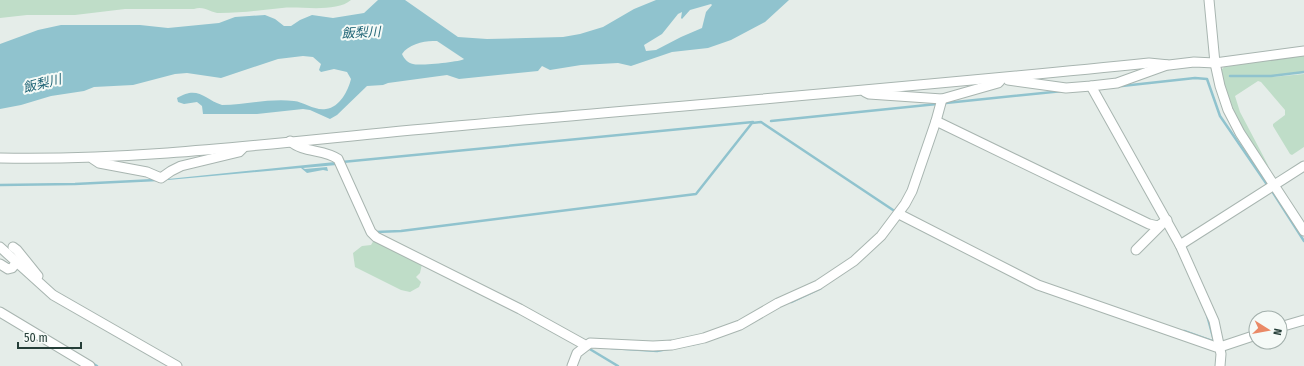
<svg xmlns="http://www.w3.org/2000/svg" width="1304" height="366" font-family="'Fira Sans Condensed','Noto Sans JP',sans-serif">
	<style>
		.green { fill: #bfddc8 }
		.water { fill: #90c3ce; fill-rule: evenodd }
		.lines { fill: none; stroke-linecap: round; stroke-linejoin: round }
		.stream { stroke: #90c3ce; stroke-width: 2.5 }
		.street-casing { stroke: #a8b5b0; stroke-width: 11 }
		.street { stroke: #fff; stroke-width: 9 }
		.labels { text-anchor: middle; stroke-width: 4; stroke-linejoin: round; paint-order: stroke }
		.water-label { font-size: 13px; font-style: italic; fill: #267; stroke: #f5faf7 }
	</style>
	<rect width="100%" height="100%" fill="#e5ede9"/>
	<g class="green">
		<path d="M0,0H351C336,13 301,6 282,8C261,10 241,13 220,13C210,13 204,5 194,9H125L75,15H27L0,18Z"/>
		<path d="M1304,55V72L1271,76L1229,77H1272L1304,74V147L1292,155L1290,154L1273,126V124L1285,115V110L1261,82L1258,81L1235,96L1240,112L1269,167C1245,140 1229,106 1221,70L1224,67Z"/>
		<path d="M374,240L422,264L420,273L416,277L421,282L419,287L410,292L401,290L355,267L353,253L362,246L371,245Z"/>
	</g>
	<g class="water">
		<path d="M378,0H405L458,37L487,39L563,37L580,34L603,27L634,9L656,0H789L765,22L731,40L708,48L672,52L631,66L618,63L581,65L550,70L542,66L538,71L459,79L447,75L388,83L383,85L367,86L337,115L330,119L310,110L303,109L257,114H203L202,106L197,102L184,104L178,102L177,98C198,85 204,99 222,105C246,105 269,98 294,101C304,102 315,111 326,109C340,107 348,91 351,79L347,72L334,69L321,72L319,70L321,64L313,57L303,56L278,59L221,78L187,73L175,74L133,85L94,87L84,91L51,96L21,105L0,109V44L38,30L61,25H140L168,28L219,23L235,17L265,15L275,19L284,26H291L300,20L312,15L333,18L364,13ZM711,4L712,5L706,12L702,28L681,37L656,50L646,51L644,45L662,34L678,14L682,12L681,18L682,19L690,10ZM433,41H437L464,59C460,62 419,66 413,64C408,63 404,59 402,54C408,45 422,41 433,41Z"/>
		<path d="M335,162L337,165L303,168L305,169L327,167L328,171L323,170L307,173L301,168L168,180V179Z"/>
	</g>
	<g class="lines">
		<g class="stream">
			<path d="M1230,76H1271L1304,72"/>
			<path d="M1122,86L1195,78L1207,79L1220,116L1268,186"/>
			<path d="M946,103L1063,91"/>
			<path d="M771,121L937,104"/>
			<path d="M342,162L753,122"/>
			<path d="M0,185L75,184L156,180"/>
			<path d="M1272,191L1304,241"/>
			<path d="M376,232L401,231L696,194L752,123L761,122L896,212"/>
			<path d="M791,302L821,288"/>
			<path d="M1207,315L1214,341"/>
			<path d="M1184,331L1215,342"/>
			<path d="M588,348L618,366"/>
			<path d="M611,348L657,351L699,343"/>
			<path d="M92,363L97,366"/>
		</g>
		<g class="street-casing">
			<g id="street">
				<path d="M1209,0L1215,63L1220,86L1228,110L1240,133L1304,231"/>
				<path d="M1008,80L1066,88L1091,86L1117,83L1167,65"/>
				<path d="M1091,86L1180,245L1214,321L1221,354L1220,366"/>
				<path d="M865,92L869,94L942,99L998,83L1000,81"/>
				<path d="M936,121L1149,224L1158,226L1167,220"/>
				<path d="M290,141C303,153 324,149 338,159L371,232L376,237L520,309L585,345"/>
				<path d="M0,158C149,161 297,140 445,127C679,106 914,87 1149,63L1169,65L1194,62L1215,63L1304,51"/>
				<path d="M93,159L99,163L147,172L161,178L171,171L181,166L239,152L243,148"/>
				<path d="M899,214L1038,285L1216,347H1220L1256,335"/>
				<path d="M1180,245L1304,166"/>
				<path d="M0,247L53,295L177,366"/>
				<path d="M13,247L17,250L38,276"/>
				<path d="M1136,250L1161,225"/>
				<path d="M0,264L8,269L12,268L16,263"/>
				<path d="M0,312L90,366"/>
				<path d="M1280,327L1304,320"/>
				<path d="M572,366L577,353L590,343L653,346L672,345L704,338L740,325L778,303L818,285L854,261L881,236L905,204L912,191L936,121L942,99"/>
			</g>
		</g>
		<use href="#street" class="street"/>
	</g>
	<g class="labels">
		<g class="water-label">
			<text transform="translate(361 32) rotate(-3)" y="5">飯梨川</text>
			<text transform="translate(42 83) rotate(-14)" y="5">飯梨川</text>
		</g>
	</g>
	<g transform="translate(1268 330) rotate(101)"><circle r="19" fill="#f5faf7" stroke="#a2afab"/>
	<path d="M0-3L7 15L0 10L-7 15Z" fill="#ea8966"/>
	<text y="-6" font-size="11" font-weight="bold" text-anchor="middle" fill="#253e38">N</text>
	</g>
	<path d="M18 342v6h63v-6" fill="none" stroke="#253e38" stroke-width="2"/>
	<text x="24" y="342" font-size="12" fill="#253e38" stroke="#f5faf7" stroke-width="3" paint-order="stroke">50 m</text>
</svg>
